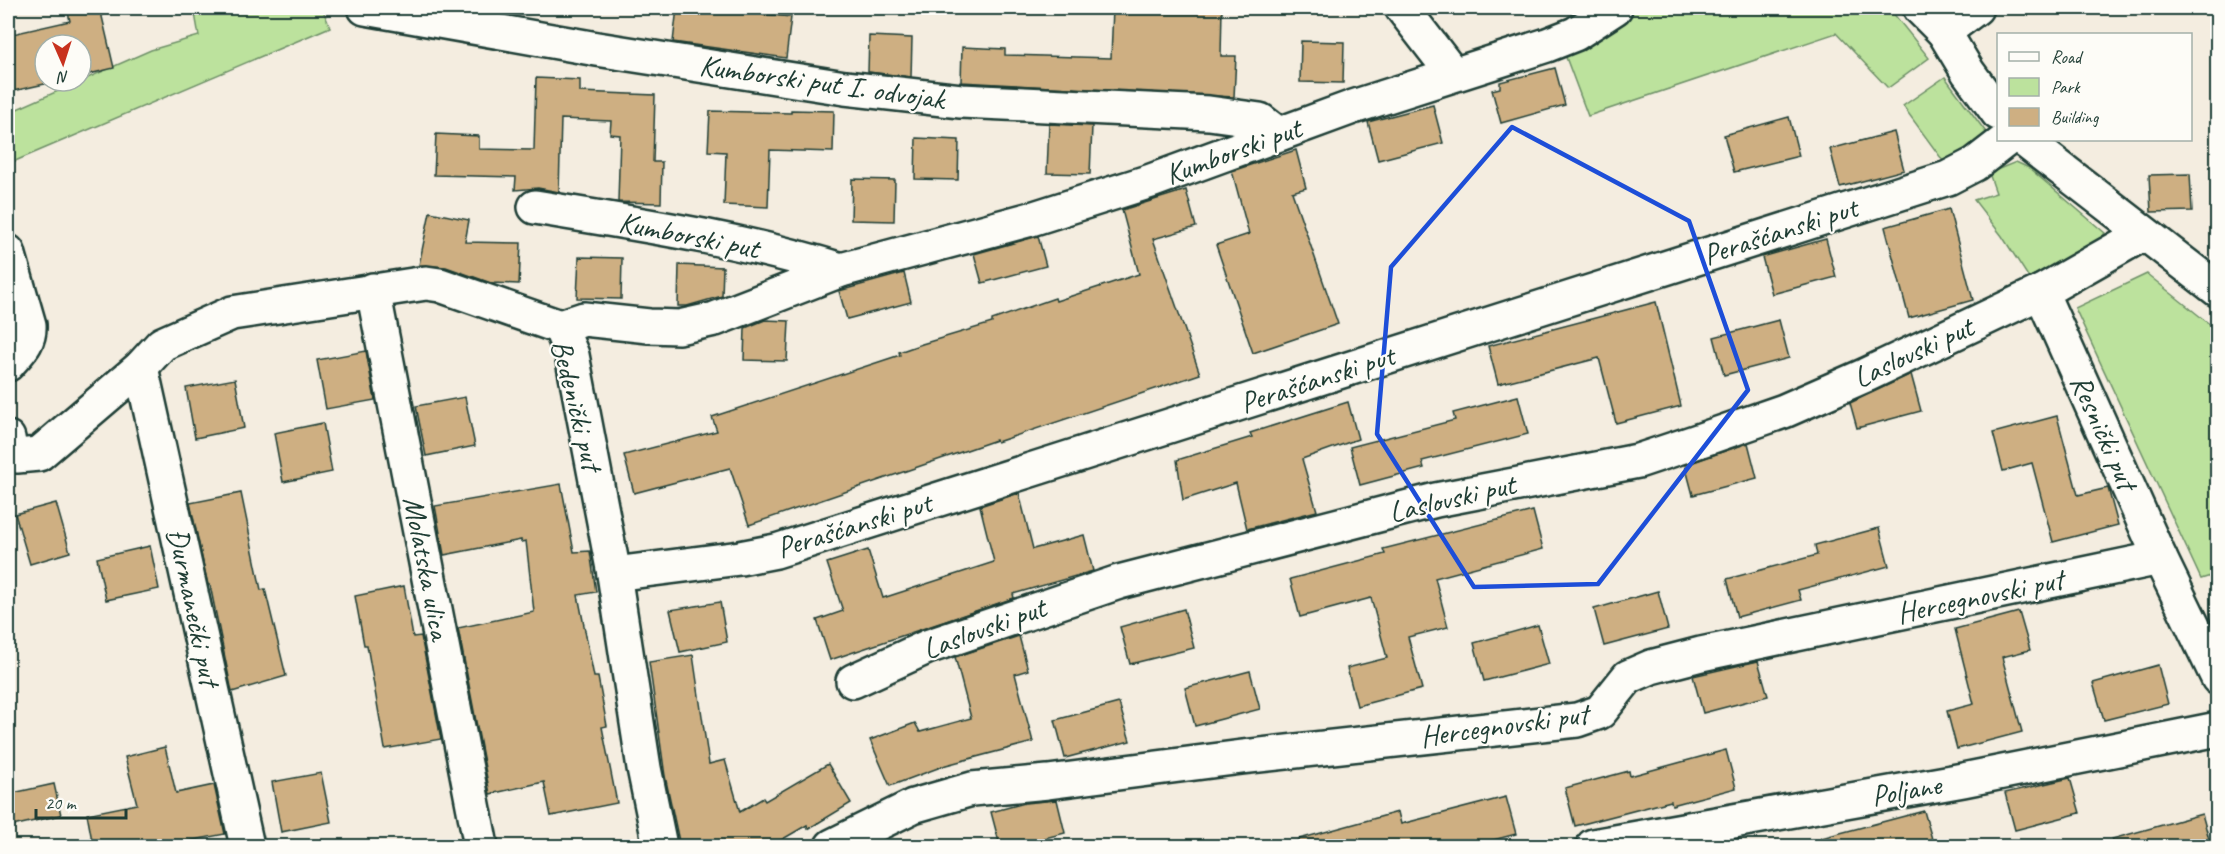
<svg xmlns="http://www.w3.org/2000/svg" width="2225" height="854" font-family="Caveat,sans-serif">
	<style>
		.green { fill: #bce29d; stroke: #6e9068; stroke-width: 1.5 }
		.building { fill: #ceaf82; stroke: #1f3d34; stroke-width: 1.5 }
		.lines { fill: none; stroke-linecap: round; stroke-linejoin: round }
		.minor-casing { stroke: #1f3d34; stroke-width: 38 }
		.minor { stroke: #fdfcf7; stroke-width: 33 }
		.marked { fill: none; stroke: #1d4ed8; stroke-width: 4.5; stroke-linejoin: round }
		.labels { text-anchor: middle; stroke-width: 4.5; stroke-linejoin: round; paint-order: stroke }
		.street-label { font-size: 30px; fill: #1f3d34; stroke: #fdfcf7 }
	</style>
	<rect width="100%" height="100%" fill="#f4ede0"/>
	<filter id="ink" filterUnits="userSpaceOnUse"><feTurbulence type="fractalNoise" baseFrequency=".0167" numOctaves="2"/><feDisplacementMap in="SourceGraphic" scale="12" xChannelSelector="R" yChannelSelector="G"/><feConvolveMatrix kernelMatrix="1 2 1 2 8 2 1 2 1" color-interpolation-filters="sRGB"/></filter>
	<g filter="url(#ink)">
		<g class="green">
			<path d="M194,8H322L330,27L8,164V113L151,50L199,36Z"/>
			<path d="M1637,8H1889L1929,58L1888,88L1836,33L1588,116L1564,52Z"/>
			<path d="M1945,77L1988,135L1949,169L1903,106Z"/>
			<path d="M2016,162L2029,168L2105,233L2099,241L2031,281L2002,236L1974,200L1996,193L1989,173Z"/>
			<path d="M2147,274L2217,330V574L2201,579L2075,308Z"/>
		</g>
		<g class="building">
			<path d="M67,8H100L114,68L81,76V45H45V81H58L13,91L8,67V35L70,21Z"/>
			<path d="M677,8H721L720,10L791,17L786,58L673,42Z"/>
			<path d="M1113,8H1222L1221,56H1236L1234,97L961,82L962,47L1005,49V55L1111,58Z"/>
			<path d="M869,36L912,38L911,77L868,72Z"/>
			<path d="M1301,41L1344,42L1343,83L1300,82Z"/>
			<path d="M1555,68L1565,105L1501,123L1492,90L1500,88V82Z"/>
			<path d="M536,78L580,80V92L655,95L653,162H662L661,203L618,202L620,135L610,134L611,121L561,119L559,192L538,188L515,190L516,177L434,175L436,134L479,136V149L534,150Z"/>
			<path d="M1433,105L1443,143L1378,160L1368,122Z"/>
			<path d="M791,110L834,111L833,152L770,150L768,207L724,205L726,152L708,151L710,111L791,113Z"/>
			<path d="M1789,117L1799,156L1734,172L1724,135Z"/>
			<path d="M1049,124L1092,126L1090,174L1047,173Z"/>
			<path d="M1894,132L1904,170L1840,187L1830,149Z"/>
			<path d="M916,138L959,140L958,180L915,179Z"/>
			<path d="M1296,150L1306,188L1292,192L1338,324L1253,353L1216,245L1249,234L1232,171Z"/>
			<path d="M2190,174L2192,211L2151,212L2149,175Z"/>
			<path d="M852,179L895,180L894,221L851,220Z"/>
			<path d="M1186,190L1196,227L1153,239L1200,374L997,442L996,440L749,525L730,468L634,493L624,455L717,431L712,417L900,355L899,352L922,344L992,323V320L1055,298L1056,301L1139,274L1122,210Z"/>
			<path d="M1949,209L1973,300L1909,318L1885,227Z"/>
			<path d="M430,212L469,220L465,242L521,243L519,284L491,283L446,267L419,265Z"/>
			<path d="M1038,236L1046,266L982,283L974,254Z"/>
			<path d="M1826,239L1836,277L1772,294L1762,257Z"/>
			<path d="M579,257L622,258L621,299L577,298Z"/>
			<path d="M679,265L723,267L722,296L687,306H678Z"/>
			<path d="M904,273L911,302L847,319L839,291Z"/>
			<path d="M1656,302L1681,406L1616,423L1599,358L1498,384L1488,346Z"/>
			<path d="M765,320L789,321L787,361L744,360L745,328Z"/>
			<path d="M1779,320L1789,358L1724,375L1714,337Z"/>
			<path d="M366,351L375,400L326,409L317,360Z"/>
			<path d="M1911,374L1921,411L1857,428L1850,403Z"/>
			<path d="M235,379L244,428L195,438L186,388Z"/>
			<path d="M1518,396L1528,434L1422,461L1424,468L1360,485L1350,447L1455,420L1453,413Z"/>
			<path d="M465,397L475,446L426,456L416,406Z"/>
			<path d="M1348,402L1358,439L1302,459L1317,511L1247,529L1236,483L1183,500L1177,460L1252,437L1250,433Z"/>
			<path d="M2057,416L2078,495L2108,488L2118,525L2053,542L2032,463L2003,471L1993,433Z"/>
			<path d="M323,423L332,472L283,482L274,433Z"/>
			<path d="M1748,443L1757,478L1693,495L1685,465Z"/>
			<path d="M561,484L574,552L590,551L596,592L578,595L594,677H598L607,726L602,727L617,803L551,816L544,782L490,794L458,628L534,612L526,541L521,542V540L444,555L435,506Z"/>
			<path d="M241,493L261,590L265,589L286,676L232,692L210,585H208L190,503Z"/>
			<path d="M1019,493L1033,549L1084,535L1093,571L1013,594L1014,598L830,660L817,620L843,611L827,563L868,550L883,598L994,562L980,506Z"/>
			<path d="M56,503L70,552L30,564L15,514Z"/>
			<path d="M1533,511L1543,549L1435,578L1448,627L1408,637L1422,689L1357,706L1347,668L1387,658L1371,598L1300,617L1290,579L1385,554L1383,549Z"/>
			<path d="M1879,528L1889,566L1798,590L1801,600L1737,617L1727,579L1817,555L1815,545Z"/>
			<path d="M150,546L159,589L106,600L97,558Z"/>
			<path d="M404,586L413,637L421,636L441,739L385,749L367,645H364L355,596Z"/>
			<path d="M1658,591L1668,629L1604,646L1594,609Z"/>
			<path d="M720,602L727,642L680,652L670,610Z"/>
			<path d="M1184,609L1194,648L1130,664L1120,627Z"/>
			<path d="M2019,612L2030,650L2002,657L2022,732L1957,749L1947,711L1974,704L1955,629Z"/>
			<path d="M1538,625L1549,664L1484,681L1474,643Z"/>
			<path d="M1019,636L1028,670L1015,674L1033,742L946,765L890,786L870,740L915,723L920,732L971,718L955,657Z"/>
			<path d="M693,655L709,764L725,760L740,812L763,798L765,801L828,764L851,803L808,829L807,825L771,846H680L665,776L649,662Z"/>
			<path d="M1758,661L1768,696L1703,713L1693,676Z"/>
			<path d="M2158,665L2168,704L2104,720L2093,683Z"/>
			<path d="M1250,671L1260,709L1195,726L1185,688Z"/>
			<path d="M1119,703L1130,741L1065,758L1055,720Z"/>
			<path d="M165,747L176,793L214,785L225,834L163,846H93L87,814L137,804L125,757Z"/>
			<path d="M1726,750L1736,788L1672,805L1671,801L1575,826L1565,788L1629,771L1630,776Z"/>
			<path d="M321,773L331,822L281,832L272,782Z"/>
			<path d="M2070,778L2080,813L2015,830L2005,793Z"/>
			<path d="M54,784L61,815L8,827V794Z"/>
			<path d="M1506,797L1516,834L1471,846H1300L1299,839L1398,812L1401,824Z"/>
			<path d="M1057,800L1065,833L1013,846H1000L991,812L1025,803Z"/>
			<path d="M1924,811L1934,846H1822L1821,838Z"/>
			<path d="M2202,814L2211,846H2113L2112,839Z"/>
		</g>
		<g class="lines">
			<g class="minor-casing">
				<g id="minor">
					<path d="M365,8L597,49L845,88L961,101L1209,113L1260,120L1278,134"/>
					<path d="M1402,8L1453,74"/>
					<path d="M1920,8L1944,32L1968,72L1998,113"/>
					<path d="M1944,32L1976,8"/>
					<path d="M2024,140L2218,290"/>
					<path d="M535,207C638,224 741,239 841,270"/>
					<path d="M2143,234L2041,292L2160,558L2218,678"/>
					<path d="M8,252L29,325C30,343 19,351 8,364"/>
					<path d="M373,290L481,846"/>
					<path d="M560,327L584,319L649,326L679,327L715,319L841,270L1031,219L1151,181L1353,107L1547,45L1575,34L1615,8"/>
					<path d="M141,367L247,846"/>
					<path d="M8,438L10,450L17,456L39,454L141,367L162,344L232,313L426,283L440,285L560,327L572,355L614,574L644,768L660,846"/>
					<path d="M614,574L740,558L776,551L1948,178L1975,164L2006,140"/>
					<path d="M853,681L927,647L1119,582L1436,500L1638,461L1695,442L1784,411L1866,375L2041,292"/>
					<path d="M832,846L913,806L972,789L1048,782L1242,757L1577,720L1600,712L1628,677L1651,667L1701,654L2160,558"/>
					<path d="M1593,846L1963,780L2218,729"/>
				</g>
			</g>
			<use href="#minor" class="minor"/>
		</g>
	</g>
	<path class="marked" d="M1512,127L1689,221L1748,390L1598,584L1474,587L1377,434L1391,267Z"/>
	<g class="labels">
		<g class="street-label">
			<text transform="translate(822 82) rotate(8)" y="10">Kumborski put I. odvojak</text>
			<text transform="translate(1233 151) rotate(-20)" y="10">Kumborski put</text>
			<text transform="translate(1780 231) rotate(-18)" y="10">Perašćanski put</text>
			<text transform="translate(689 235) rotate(11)" y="10">Kumborski put</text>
			<text transform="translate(1913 352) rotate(-25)" y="10">Laslovski put</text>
			<text transform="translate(1317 379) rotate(-18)" y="10">Perašćanski put</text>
			<text transform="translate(577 405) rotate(76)" y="10">Bedenički put</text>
			<text transform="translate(2104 432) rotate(66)" y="10">Resnički put</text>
			<text transform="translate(1452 498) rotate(-13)" y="10">Laslovski put</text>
			<text transform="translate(854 525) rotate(-17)" y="10">Perašćanski put</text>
			<text transform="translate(427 568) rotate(79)" y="10">Molatska ulica</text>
			<text transform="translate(1980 596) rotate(-12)" y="10">Hercegnovski put</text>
			<text transform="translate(194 607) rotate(78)" y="10">Đurmanečki put</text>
			<text transform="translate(984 628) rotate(-20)" y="10">Laslovski put</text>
			<text transform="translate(1504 725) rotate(-8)" y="10">Hercegnovski put</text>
			<text transform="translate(1906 790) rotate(-10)" y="10">Poljane</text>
		</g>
	</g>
	<rect width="2225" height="854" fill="none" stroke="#fdfcf7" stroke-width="30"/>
	<rect x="15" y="15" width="2195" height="824" fill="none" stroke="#1f3d34" stroke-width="2" filter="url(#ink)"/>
	<rect x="1997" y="33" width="195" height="108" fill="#fdfcf7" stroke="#a4b0a9" stroke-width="1.5"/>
	<rect x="2009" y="52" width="30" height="9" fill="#fdfcf7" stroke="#a4b0a9" stroke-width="1.5"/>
	<text x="2051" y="63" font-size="18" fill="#1f3d34">Road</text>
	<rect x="2009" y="78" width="30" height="18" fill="#bce29d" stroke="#a4b0a9" stroke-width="1.5"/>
	<text x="2051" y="93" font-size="18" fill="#1f3d34">Park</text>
	<rect x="2009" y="108" width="30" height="18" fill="#ceaf82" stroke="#a4b0a9" stroke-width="1.5"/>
	<text x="2051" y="123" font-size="18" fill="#1f3d34">Building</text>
	<g transform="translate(63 63) rotate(177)"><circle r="28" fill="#fdfcf7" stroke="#a4b0a9" stroke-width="1.5"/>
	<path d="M0-4.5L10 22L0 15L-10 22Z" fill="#c8321e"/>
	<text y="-9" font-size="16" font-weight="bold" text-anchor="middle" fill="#1f3d34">N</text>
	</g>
	<path d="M36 809v9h90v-9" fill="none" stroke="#1f3d34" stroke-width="3"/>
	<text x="45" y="809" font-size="18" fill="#1f3d34" stroke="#fdfcf7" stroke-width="4.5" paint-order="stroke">20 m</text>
</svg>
